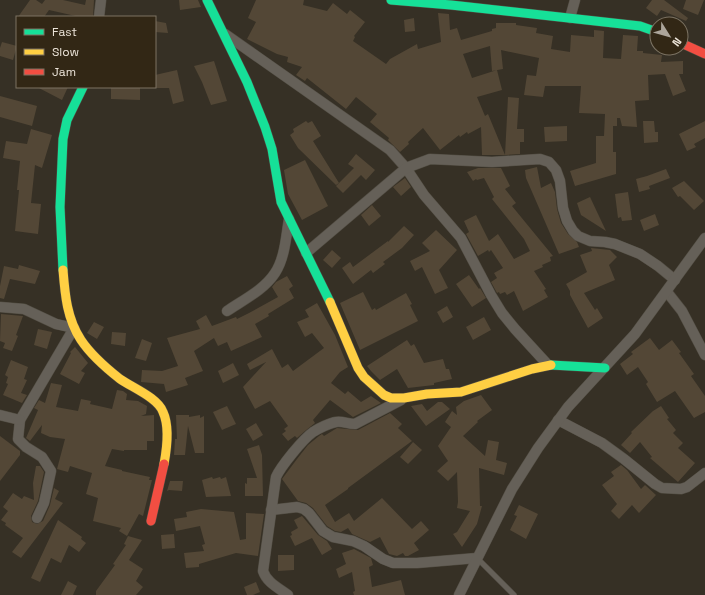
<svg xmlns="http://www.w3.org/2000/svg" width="705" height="595" font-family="'Space Grotesk',sans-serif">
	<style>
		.building { fill: #534736 }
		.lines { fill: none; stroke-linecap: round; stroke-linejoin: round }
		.lane-casing { stroke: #524d43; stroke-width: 6 }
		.street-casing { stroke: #524d43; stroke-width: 11 }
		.fast-casing { stroke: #524d43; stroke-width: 10 }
		.slow-casing { stroke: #524d43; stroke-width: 10 }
		.jam-casing { stroke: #524d43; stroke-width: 10 }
		.lane { stroke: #656058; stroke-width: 5 }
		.street { stroke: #656058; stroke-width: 10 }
		.fast { stroke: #16e098; stroke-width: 9 }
		.slow { stroke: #ffcf43; stroke-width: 9 }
		.jam { stroke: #f24e42; stroke-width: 9 }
	</style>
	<rect width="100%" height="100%" fill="#363025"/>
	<g class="building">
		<path d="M30,0H36L42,4L45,0H63L85,5L86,0H94L93,17H80L49,10L44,17H18Z"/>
		<path d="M179,0H198L201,7L180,10Z"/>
		<path d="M256,0H304L303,5L327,11L333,3L347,14L350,10L365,22L354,36L355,37L353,41L386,64L390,59L417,44L418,49L441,42L438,13L449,14L450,30L457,28L461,40L492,31V29L496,28V23H516V25L537,28L536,33L553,36L551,49L570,52L571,35L594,37V30L604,31L603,58L621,59L623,35L638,36L637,51H643V53L662,55L661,62L683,61V74H679L686,91L673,96L665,74L648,75L649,100L635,101L637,127L622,126L620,118H617V126H613V152H616V174L575,186L570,171L596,163V136H604L605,114L579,113L581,86H545L543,97L524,95L527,75L536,76L539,58L501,50L503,69L492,71L490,46L463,54L472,78L497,70L502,90L477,97L485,116L488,114L505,155H482L481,127L468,134L467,132L460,137L459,135L440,150L423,128L408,142L409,144L400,152L388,140L389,138L370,122L377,114L356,97L346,109L307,78L305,81L296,75L302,67L287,62L288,57L277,54L247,39L256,22L248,18Z"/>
		<path d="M652,0H664L688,18L686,21L661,10L657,16L646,8Z"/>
		<path d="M686,0H704L698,15L683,9Z"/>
		<path d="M414,18L415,31L405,32L404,20Z"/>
		<path d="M155,21L166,23L168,33L155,32Z"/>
		<path d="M2,42L17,46L13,60L0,56V48Z"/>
		<path d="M214,61L227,101L211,105L202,82L194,66Z"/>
		<path d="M177,70L184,101L173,104L169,88H155V75Z"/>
		<path d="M37,87H68L62,100Z"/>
		<path d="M111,87H140V100L111,99Z"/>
		<path d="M0,96L37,106L32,126L0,117Z"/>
		<path d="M508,97L519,98L517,129H524V142H520V154L505,155Z"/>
		<path d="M306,121L308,123L312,121L321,136L313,141L339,183L336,185L298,148L290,135L294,132L293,129Z"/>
		<path d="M643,121H654L655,132H658V142L644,143Z"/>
		<path d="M705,121V138L694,144L696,147L687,151L679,134Z"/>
		<path d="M567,126V141L545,142L544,127Z"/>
		<path d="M31,129L52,135L42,168L35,165L31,203L41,204L38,234L15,231L19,190H17L20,161L3,158L6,141L27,144Z"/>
		<path d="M356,154L375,170L366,180L361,175L343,193L336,186L354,168L348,164Z"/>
		<path d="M305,160L328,206L302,220L288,194L284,170Z"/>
		<path d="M537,167L541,188L551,183L555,192L557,209L561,223L568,234L577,242L579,247L559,254L526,178L525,170Z"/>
		<path d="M478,168H501L510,186L505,189L516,203L512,206L553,256L550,257L551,261L542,265L543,267L534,271L546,289L544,290L548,297L523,311L514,291L507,295L505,292L500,294L499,292L497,293L491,282L497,278L494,273L503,268L491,250L489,252L488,250L478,256L466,234L469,232L464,221L476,215L489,241L498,234L514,259L530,251L524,239L492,199L494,197L484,178L477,180L476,179L473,181L467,172Z"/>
		<path d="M666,169L670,178L649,186L650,189L639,192L636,179L647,176Z"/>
		<path d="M405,178L411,187L401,196L393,187Z"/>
		<path d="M684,181L704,201L694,210L680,196L678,197L672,188Z"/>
		<path d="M628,192L632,220L622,221L621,217L618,218L615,194Z"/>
		<path d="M590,197L606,231L581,215L577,203Z"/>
		<path d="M372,205L381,216L369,226L361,215Z"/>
		<path d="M655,214L659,225L644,231L640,220Z"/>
		<path d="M404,226L414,235L402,248L383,262L385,264L373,273L371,270L353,284L342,268L350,262L353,267L388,241V242Z"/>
		<path d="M436,230L457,250L439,270L448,288L435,294L422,267L415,271L410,261L430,251L422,243Z"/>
		<path d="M591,248L610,250L617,257L609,265L615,280L584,293L595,310L597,308L603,318L588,328L570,295V291L566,284L587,272L580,255L592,251Z"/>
		<path d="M332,250L341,258L332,268L323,260Z"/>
		<path d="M19,265L40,271L35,284L10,279L4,299L0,298V286L4,266L18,269Z"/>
		<path d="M469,275L479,289L480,288L486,298L472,307L456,284Z"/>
		<path d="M287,276L293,286L289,289L294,298L268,314L269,316L255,324L262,337L231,351L227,342L218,346L214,338L194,351L203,371L185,378L188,385L166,392L164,384L141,382L142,370L162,371L178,366L167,338L200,329L196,321L206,315L212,326L236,317L237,319L249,313L278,297L272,287L276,282Z"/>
		<path d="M363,292L372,310L375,308L376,310L406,293L412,304L410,305L418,321L360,350L340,303Z"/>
		<path d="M317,303L335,335L348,367L340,372L331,383L345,394L348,391L361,402L371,396L381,403L353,417L330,400L313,420L315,423L305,431L297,438L295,436L288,441L282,434L286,431L284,429L288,426L270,401L255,409L243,387L266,362L250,370L247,364L272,349L282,368L288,364L293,371L324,348L312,333L305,337L297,322L309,317L305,310Z"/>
		<path d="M447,306L453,317L443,323L437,312Z"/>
		<path d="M1,314L23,316L16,335L18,336L12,351L3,348L5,343L0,341Z"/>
		<path d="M484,317L491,330L473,340L466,327Z"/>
		<path d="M94,322L104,327L97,339L87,333Z"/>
		<path d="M38,329L52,332L47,349L34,345Z"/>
		<path d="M112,332L126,333L125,346L111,344Z"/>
		<path d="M650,338L659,350L672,340L681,352L679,353L694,374L691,376L705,396V412L694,418L675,391L657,402L646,384L648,382L638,367L627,375L620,364L633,354L631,352Z"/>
		<path d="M142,339L152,343L146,361L135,358Z"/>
		<path d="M407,340L411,346L414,344L424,363L443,359L446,369H449L452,379L434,383V385L408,388L397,369L380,380L371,371L367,366Z"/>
		<path d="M75,347L88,363L81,371L85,373L79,384L60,374L71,353L70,352Z"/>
		<path d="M11,360L28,367L24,379L27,380L21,393L27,395L22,403L3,395L8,384L6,383L8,377L5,375Z"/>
		<path d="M233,363L239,375L223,383L218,371Z"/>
		<path d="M51,383L62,385L56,407L78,411L81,399L91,401L90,404L112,409L117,390L123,391L127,394L126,400L138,401L147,406L146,414L141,416L154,415V441H147V450H124V451L112,449L105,466L122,470V471L150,477L149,480H152L143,516L139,514L127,536L119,531L121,528L93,521L98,498L86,494L92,473L70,466L68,472L57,469L65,439L50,437L41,433L42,425L30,441L26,438L38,410L34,408L39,400L45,403Z"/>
		<path d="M481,395L492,410L477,421L478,422L463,436L485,456L488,440L499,442L496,460L507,463L504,475L479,468L480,506H482L477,524L462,547L453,534L457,532L470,511L457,508L458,502L457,472L448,481L437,471L448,461L438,446L451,427L445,422L452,411L457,415L456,407L464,401Z"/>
		<path d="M438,402H442L450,409L426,426L411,406L422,404L427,411Z"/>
		<path d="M227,406L236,424L222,430L213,412Z"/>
		<path d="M661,406L669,418L667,419L676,430L673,433L683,443L678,448L695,463L678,482L650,458L652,457L640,442L630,453L621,445L632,433L631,432L653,411Z"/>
		<path d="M390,413L402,424L398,428L412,441L348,488V489L325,505L335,522L349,513L354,521L382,498L412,529L421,521L429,530L414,543L419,550L408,556H405L403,553L397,556L389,554L380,537L370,542L352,534L348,528L341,532L335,531L327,526L313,508L306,503L298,501L282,479L297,459L308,445L319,436L322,434L324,436L337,428L358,430Z"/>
		<path d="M176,415H189V417L200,415V418L204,416V453H195L188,426L185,455H174L175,439H177Z"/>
		<path d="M256,423L263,435L253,441L246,429Z"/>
		<path d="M0,436L20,451V455L0,481Z"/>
		<path d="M413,442L422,450L408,464L400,457Z"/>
		<path d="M259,445L262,455L263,496H245V483L247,484V478H257L247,449Z"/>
		<path d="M621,465L627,470L641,489L645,485L656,495L639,513L632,505L619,519L611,511L617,504L602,485L614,476L611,472Z"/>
		<path d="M36,466H40L44,472L38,501L31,516L32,522L37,524L43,521L50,505L54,488L59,491L55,499L63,503L21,558L12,552L23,538L5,525L6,523L1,520L8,511L3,507L13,493L22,499L24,496L34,500L33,483Z"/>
		<path d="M212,477L213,479L220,477L221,479L226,477L231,496L206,497L202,480Z"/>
		<path d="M170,481H183L182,491L169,490L167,491Z"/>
		<path d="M519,505L538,514L526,539L510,530L517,516L514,515Z"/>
		<path d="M201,509L234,512L240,540L246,539V513L264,514L258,556L236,553L199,564V567L186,568L184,553L204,551L202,545L205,544L200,526L176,531L174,519L187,517L186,512Z"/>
		<path d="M302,516L318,535L327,541L332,549L322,555L312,538L295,546L290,536L292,535L291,532L298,528L294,520Z"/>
		<path d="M58,520L82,537L81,539L86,543L79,552L69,545L61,563L51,558L40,582L31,578Z"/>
		<path d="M174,534L175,548L162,549L161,535Z"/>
		<path d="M128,536L142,540L129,560L143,569L136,581L143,587L136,595H96V591L115,565L113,564L126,545L124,544Z"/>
		<path d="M354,549L371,558L373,565L369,567L372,587L401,580L405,595H354L353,592L355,591L352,572L339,578L336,569L346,564L342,553Z"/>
		<path d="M278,555H294V570L278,571Z"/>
		<path d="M68,581L77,586L73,595H61Z"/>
		<path d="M256,582L260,592L253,595H247L244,587Z"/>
	</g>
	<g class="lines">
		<g class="lane-casing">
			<path id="lane" d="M477,558L514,595"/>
		</g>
		<g class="street-casing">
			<g id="street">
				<path d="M99,17L101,0"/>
				<path d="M570,18L575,0"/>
				<path d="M225,34L390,150L406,168L424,195L461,238L491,295L502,313L515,329L548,365"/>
				<path d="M306,253L406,168L430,159L492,162L540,159L549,162L556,170L560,181L563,208L567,221L573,231L578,236L590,241L605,242L615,244L640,254L658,266L675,280"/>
				<path d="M667,292L682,311L705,355"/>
				<path d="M0,307L24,309L56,324L74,328L20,420L18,439L26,447L42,457L51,471L44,503L37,518"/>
				<path d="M227,311C243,300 264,290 275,273C285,258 286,236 289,219"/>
				<path d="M0,415L20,420"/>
				<path d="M558,420L602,443L624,459L655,484L662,488L681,489L687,487L705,473"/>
				<path d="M271,510L297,507L304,509L309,513L323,531L333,537L353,541L364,546L383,559L393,563H417L477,558"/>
				<path d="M288,595C279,588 267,583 263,571L276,477C281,466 303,439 313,432C319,428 330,423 336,422C343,421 348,424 355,424L401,400"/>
				<path d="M459,595L512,489L538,448L568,407L635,334L705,238"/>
			</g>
		</g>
		<g class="fast-casing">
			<g id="fast">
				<path d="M207,0L247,82L265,127L272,149L281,202L330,302"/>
				<path d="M391,0L451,5L640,26L657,32"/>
				<path d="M63,270L60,207L63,139L67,120L83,87"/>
				<path d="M551,365L605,368"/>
			</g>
		</g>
		<g class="slow-casing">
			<g id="slow">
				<path d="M63,270C65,295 67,319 81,340C91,355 106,368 120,379C133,388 158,398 163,412C170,427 167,448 164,464"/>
				<path d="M330,302L358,368L364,377L384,395L391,398H404L427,394L461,392L532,369L551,365"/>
			</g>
		</g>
		<g class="jam-casing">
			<g id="jam">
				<path d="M681,43L705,54"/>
				<path d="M151,521L164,464"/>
			</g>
		</g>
		<use href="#lane" class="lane"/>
		<use href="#street" class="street"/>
		<use href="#fast" class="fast"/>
		<use href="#slow" class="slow"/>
		<use href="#jam" class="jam"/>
	</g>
	<rect x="16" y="16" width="140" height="72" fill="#322715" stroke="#7c7363"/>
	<rect x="24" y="29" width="20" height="6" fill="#16e098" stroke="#7c7363"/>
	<text x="52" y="36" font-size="12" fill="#ece4d9">Fast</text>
	<rect x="24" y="49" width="20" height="6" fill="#ffcf43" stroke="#7c7363"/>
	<text x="52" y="56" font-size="12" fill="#ece4d9">Slow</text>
	<rect x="24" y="69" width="20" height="6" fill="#f24e42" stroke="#7c7363"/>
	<text x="52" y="76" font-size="12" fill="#ece4d9">Jam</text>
	<g transform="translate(669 36) rotate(127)"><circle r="19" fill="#322715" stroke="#7c7363"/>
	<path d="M0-3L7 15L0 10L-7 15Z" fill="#aca59a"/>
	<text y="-6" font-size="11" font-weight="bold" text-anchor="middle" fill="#ece4d9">N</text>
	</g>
</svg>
